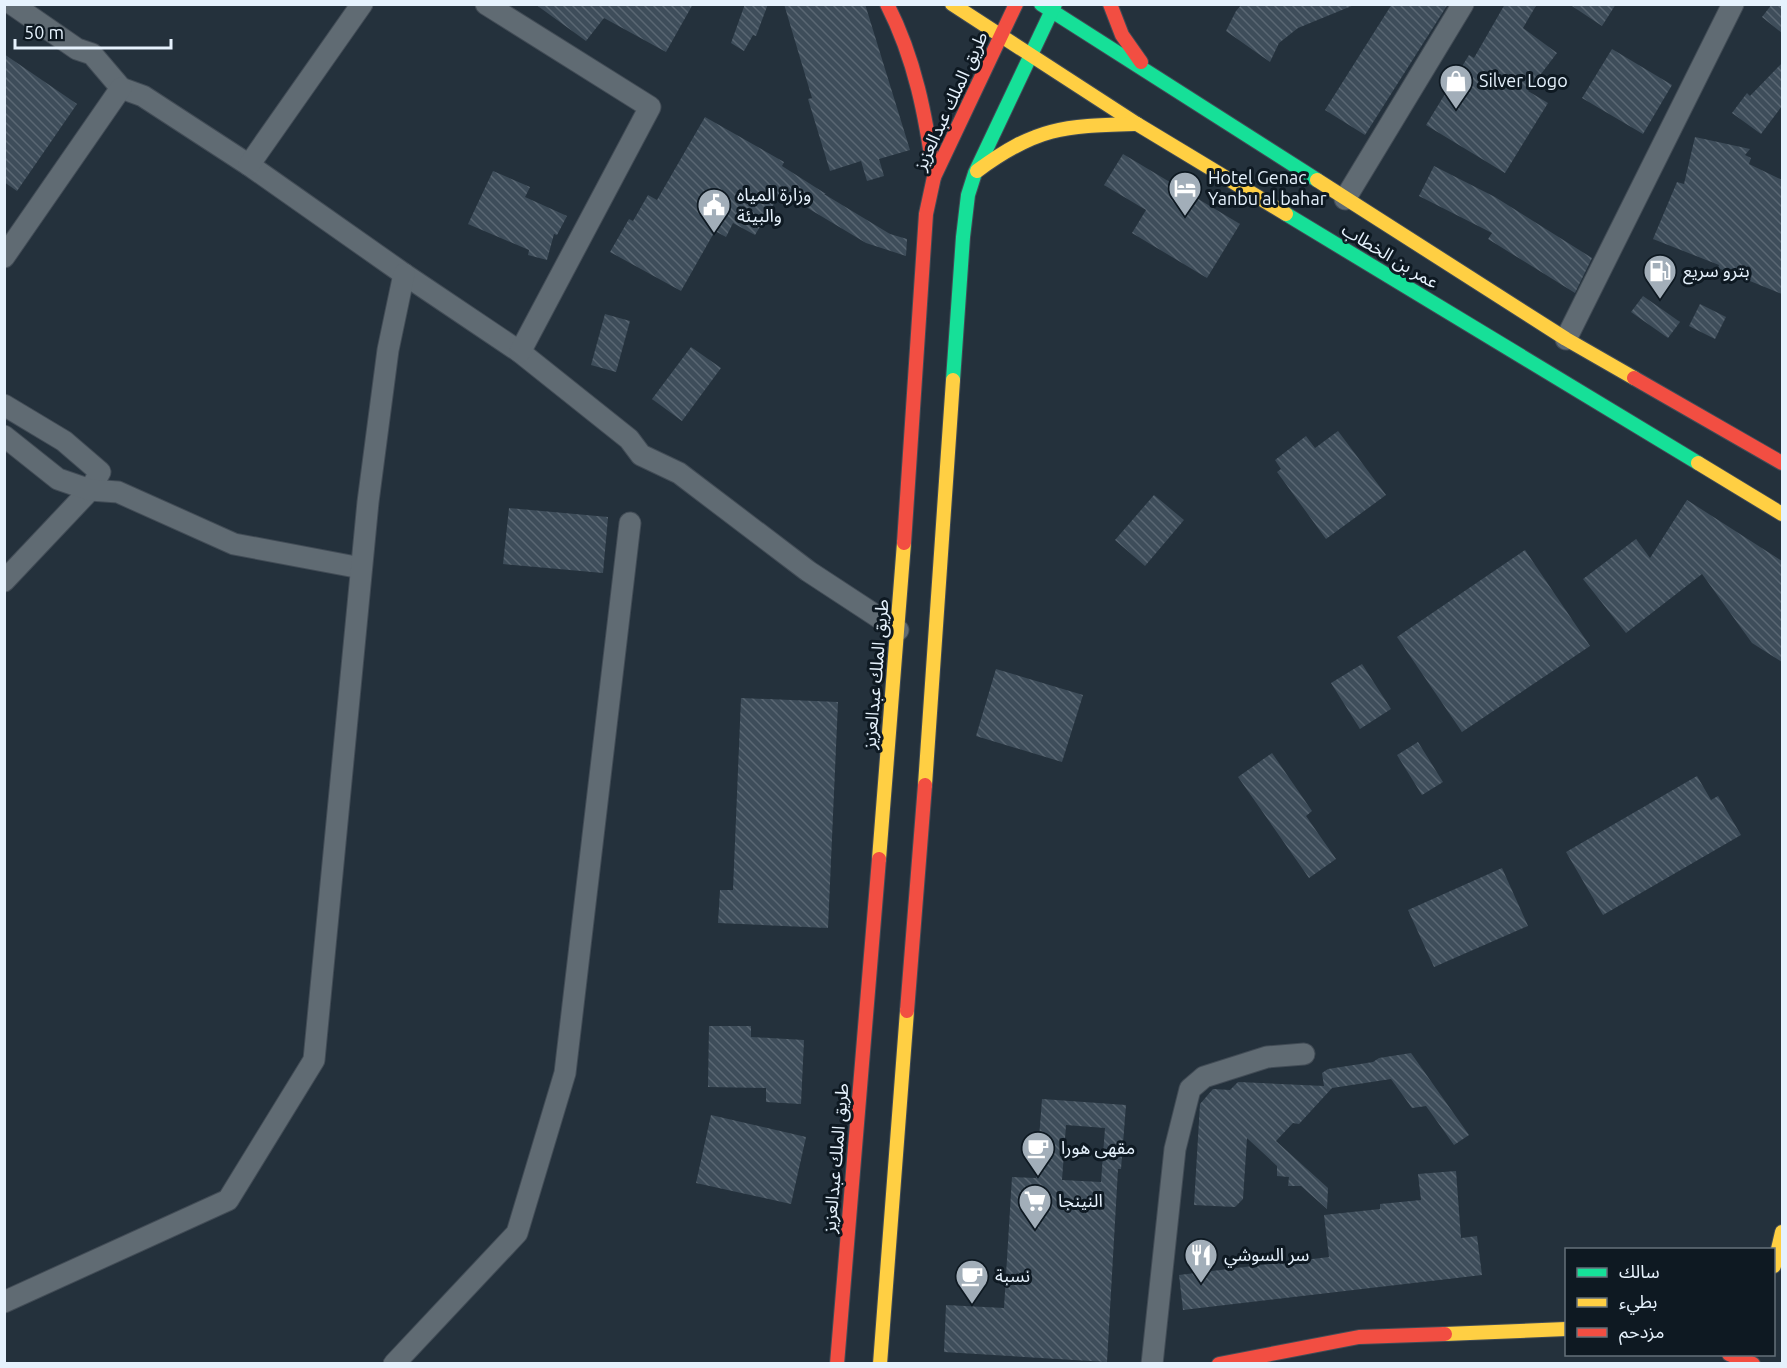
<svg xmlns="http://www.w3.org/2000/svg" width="1787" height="1368" font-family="Ubuntu,'Noto Sans Arabic',sans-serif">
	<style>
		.building { fill: url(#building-back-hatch); fill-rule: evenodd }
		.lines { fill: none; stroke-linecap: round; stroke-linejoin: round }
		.street-casing { stroke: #424c56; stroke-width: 23 }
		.fast-casing { stroke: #424c56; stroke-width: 16 }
		.slow-casing { stroke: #424c56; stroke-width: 16 }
		.jam-casing { stroke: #424c56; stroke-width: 16 }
		.street { stroke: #606b73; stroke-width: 21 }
		.fast { stroke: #16e098; stroke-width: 14 }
		.slow { stroke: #ffcf43; stroke-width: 14 }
		.jam { stroke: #f24e42; stroke-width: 14 }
		.labels { text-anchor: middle; stroke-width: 6; stroke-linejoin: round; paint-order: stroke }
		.poi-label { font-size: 18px; fill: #e6f2fd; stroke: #0e1922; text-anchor: start }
		.street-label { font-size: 18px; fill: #e6f2fd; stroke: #0e1922 }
	</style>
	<defs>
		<pattern id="building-back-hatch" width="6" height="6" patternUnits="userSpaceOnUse" patternTransform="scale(1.5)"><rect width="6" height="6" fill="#3e4d5a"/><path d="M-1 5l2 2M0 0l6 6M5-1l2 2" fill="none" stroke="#5a6773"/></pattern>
	</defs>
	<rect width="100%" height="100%" fill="#24313c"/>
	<g class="building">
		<path d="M535,4H693L666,52L604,18L586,41Z"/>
		<path d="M745,4H768L756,36L753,35L744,51L731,43Z"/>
		<path d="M784,4H865L910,150L879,159L884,176L867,181L861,161L830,171L808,99L812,98Z"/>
		<path d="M1242,4H1353L1354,5L1298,28L1279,43L1270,62L1226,31L1236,11Z"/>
		<path d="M1392,4H1448L1365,135L1325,110Z"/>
		<path d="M1505,4H1537L1523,28L1557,53L1528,91L1548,103L1505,173L1426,125L1469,55L1474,58Z"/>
		<path d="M1569,4H1616L1602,26Z"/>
		<path d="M1772,4H1782V33L1762,17Z"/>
		<path d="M1612,49L1672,85L1643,134L1582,98Z"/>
		<path d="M4,54L77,104L17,191L4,182Z"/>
		<path d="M1782,63V106L1761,134L1732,113L1747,93L1750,96Z"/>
		<path d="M705,117L784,162L782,166L826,194H824L890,234L907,239L906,256L866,243L781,192L755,235L733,223L726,237L715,231L681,291L610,252L629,219L633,221L648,195L657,200Z"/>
		<path d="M1695,137L1750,149L1745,155L1751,158L1749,164L1782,180V294L1718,268L1719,265L1653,239L1677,182L1684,184Z"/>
		<path d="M1123,154L1240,224L1207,278L1132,233L1146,210L1104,185Z"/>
		<path d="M1434,166L1495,197L1592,258L1575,293L1488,239L1492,233L1419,196Z"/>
		<path d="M493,171L530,187L525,197L567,216L557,235L554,234L547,260L528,255L529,250L468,224Z"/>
		<path d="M1643,296L1680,322L1668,338L1631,312Z"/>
		<path d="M1700,304L1726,317L1715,339L1689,326Z"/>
		<path d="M605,314L630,321L616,372L591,365Z"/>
		<path d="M691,347L721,368L682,421L652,399Z"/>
		<path d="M1338,431L1386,495L1326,539L1277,472L1281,469L1275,460L1306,436L1315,448Z"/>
		<path d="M1154,495L1184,520L1145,566L1115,540Z"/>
		<path d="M1687,500L1782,561V662L1752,643L1702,574L1626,633L1583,579L1636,539L1650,558Z"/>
		<path d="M509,508L608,517L603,573L503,564Z"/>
		<path d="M1525,550L1590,646L1462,732L1397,637Z"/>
		<path d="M1362,664L1391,709L1360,729L1331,683Z"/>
		<path d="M996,669L1083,695L1062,762L976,736Z"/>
		<path d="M741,698L838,702L828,928L718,923L720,890H733Z"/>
		<path d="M1418,742L1443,782L1422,795L1397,755Z"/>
		<path d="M1272,753L1312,811L1306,816L1336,859L1309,878L1238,777Z"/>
		<path d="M1697,776L1711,800L1718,796L1741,835L1603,915L1566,852Z"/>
		<path d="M1502,868L1528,926L1434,967L1408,910Z"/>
		<path d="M709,1026H751V1037L804,1040L801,1104L766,1102V1088L708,1087Z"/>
		<path d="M1411,1053L1469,1135L1454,1145L1426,1106L1412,1108L1391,1079L1332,1088L1299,1124L1293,1123L1276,1141L1328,1188L1327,1209L1301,1186H1288L1289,1177L1277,1176V1166L1247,1138L1243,1199L1235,1207L1194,1205L1200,1104L1213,1089L1230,1090L1238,1082L1324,1086L1322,1073L1328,1069L1373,1062L1379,1058Z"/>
		<path d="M1042,1099L1126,1105L1121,1169H1118L1107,1362L944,1352L946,1305L1004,1308L1012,1177L1036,1178ZM1066,1125L1105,1128L1101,1182L1062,1180Z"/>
		<path d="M711,1115L806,1137L791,1204L696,1183Z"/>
		<path d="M1456,1171L1461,1238L1477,1236L1482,1275L1183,1310L1179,1275L1329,1257L1324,1215L1380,1209V1204L1421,1200L1418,1174Z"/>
	</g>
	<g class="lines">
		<g class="street-casing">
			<g id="street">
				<path d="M12,4L77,49L92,54L121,88L143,96L249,165L404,274L520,352L629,439L641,455L679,473L808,571L898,630"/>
				<path d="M486,4L650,107L520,352"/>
				<path d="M249,165L362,4"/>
				<path d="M1345,199L1463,4"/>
				<path d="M4,257L121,88"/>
				<path d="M1566,339L1733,4"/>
				<path d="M4,405L64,441L100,472L90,490L4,581"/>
				<path d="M4,436L58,479L90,490L118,492L234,544L361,568"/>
				<path d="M4,1302L228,1200L314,1060L368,502L388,350L404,274"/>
				<path d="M394,1364L517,1233L565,1073L630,523"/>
				<path d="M1152,1364L1175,1149L1190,1089L1204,1077L1267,1057L1304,1054"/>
			</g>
		</g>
		<g class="fast-casing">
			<g id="fast">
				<path d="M1041,4L1317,180"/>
				<path d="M1286,214L1698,463"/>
				<path d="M953,380L963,237L968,195L975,173L1055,4"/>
			</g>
		</g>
		<g class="slow-casing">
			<g id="slow">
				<path d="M952,4L1137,124L1286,214"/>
				<path d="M977,171C1038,126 1064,126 1137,124"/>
				<path d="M1317,180L1566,339L1634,378"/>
				<path d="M1698,463L1782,514"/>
				<path d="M925,785L953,380"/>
				<path d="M879,859L904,543"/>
				<path d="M1774,1266L1782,1232"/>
				<path d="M1445,1334L1566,1329"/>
				<path d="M880,1364L907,1011"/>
			</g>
		</g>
		<g class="jam-casing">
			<g id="jam">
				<path d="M887,4C915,59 926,116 934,177"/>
				<path d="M1110,4L1122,35L1141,62"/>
				<path d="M1634,378L1782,463"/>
				<path d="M904,543L926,214L934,177L1016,4"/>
				<path d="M907,1011L925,785"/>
				<path d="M1729,1354L1753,1364"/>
				<path d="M837,1364L879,859"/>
				<path d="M1219,1364L1359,1337L1445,1334"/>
			</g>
		</g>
		<use href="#street" class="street"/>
		<use href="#fast" class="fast"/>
		<use href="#slow" class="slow"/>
		<use href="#jam" class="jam"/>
	</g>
	<defs>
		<g id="shop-pin" transform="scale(1.725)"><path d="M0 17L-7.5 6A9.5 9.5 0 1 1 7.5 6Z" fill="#a2aeb9" stroke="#0e1922"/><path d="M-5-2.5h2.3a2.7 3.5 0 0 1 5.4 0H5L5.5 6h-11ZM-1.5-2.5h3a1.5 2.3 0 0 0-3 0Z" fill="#fff"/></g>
		<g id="hotel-pin" transform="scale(1.725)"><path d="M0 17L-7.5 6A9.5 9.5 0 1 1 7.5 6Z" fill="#a2aeb9" stroke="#0e1922"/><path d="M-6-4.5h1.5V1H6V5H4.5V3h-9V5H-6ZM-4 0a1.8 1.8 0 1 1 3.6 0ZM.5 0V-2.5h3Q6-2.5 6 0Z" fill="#fff"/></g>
		<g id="civic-pin" transform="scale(1.725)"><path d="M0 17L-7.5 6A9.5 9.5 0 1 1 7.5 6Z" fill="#a2aeb9" stroke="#0e1922"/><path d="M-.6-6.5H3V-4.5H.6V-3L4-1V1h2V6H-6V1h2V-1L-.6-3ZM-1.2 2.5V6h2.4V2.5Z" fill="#fff"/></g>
		<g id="fuel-pin" transform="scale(1.725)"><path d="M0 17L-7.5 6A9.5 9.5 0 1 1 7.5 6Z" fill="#a2aeb9" stroke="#0e1922"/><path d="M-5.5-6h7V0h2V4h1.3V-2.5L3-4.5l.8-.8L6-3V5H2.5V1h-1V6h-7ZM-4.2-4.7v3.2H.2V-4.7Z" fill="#fff"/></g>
		<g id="cafe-pin" transform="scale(1.725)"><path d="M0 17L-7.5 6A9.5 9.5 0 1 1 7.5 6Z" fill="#a2aeb9" stroke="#0e1922"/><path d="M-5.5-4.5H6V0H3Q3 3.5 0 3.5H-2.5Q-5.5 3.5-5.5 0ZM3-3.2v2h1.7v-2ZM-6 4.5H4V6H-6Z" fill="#fff"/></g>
		<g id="supermarket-pin" transform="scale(1.725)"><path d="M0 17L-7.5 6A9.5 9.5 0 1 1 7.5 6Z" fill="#a2aeb9" stroke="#0e1922"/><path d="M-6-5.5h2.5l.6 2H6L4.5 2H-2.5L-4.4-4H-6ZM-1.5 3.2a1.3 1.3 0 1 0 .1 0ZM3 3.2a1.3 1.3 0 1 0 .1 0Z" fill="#fff"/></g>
		<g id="restaurant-pin" transform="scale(1.725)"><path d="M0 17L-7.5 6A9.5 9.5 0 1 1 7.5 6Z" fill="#a2aeb9" stroke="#0e1922"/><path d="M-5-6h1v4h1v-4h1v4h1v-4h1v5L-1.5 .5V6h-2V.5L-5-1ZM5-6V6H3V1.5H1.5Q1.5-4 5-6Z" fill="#fff"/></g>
	</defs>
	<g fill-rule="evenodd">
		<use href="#shop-pin" x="1456" y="81"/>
		<use href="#hotel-pin" x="1185" y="188"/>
		<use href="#civic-pin" x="714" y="205"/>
		<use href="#fuel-pin" x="1660" y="271"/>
		<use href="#cafe-pin" x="1038" y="1148"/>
		<use href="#supermarket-pin" x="1035" y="1201"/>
		<use href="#restaurant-pin" x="1201" y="1255"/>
		<use href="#cafe-pin" x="972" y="1276"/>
	</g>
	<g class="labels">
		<g class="poi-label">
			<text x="1479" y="87">Silver Logo</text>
			<text x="1208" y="184">Hotel Genac<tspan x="1208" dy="21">Yanbu al bahar</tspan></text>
			<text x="737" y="201">وزارة المياه<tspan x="737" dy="21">والبيئة</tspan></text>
			<text x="1683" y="277">بترو سريع</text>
			<text x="1061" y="1154">مقهى هورا</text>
			<text x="1058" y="1207">النينجا</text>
			<text x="1224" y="1261">سر السوشي</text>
			<text x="995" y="1282">نسبة</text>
		</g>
		<g class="street-label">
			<text transform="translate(951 101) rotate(-65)" y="6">طريق الملك عبدالعزيز</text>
			<text transform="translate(1390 256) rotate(31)" y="6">عمر بن الخطاب</text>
			<text transform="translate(876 674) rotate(-85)" y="6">طريق الملك عبدالعزيز</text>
			<text transform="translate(836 1158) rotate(-85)" y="6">طريق الملك عبدالعزيز</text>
		</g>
	</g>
	<rect width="1787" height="1368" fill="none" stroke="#e6f2fd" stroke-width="12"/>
	<rect x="1565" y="1248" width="210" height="108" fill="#0e1922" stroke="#64707a" stroke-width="1.5"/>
	<rect x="1577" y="1268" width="30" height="9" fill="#16e098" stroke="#64707a" stroke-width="1.5"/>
	<text x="1619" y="1278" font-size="18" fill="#e6f2fd">سالك</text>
	<rect x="1577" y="1298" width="30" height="9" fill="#ffcf43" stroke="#64707a" stroke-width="1.5"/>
	<text x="1619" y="1308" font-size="18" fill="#e6f2fd">بطيء</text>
	<rect x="1577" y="1328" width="30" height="9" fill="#f24e42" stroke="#64707a" stroke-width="1.5"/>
	<text x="1619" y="1338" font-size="18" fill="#e6f2fd">مزدحم</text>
	<path d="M15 39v9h156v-9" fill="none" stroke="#e6f2fd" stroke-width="3"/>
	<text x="24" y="39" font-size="18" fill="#e6f2fd" stroke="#0e1922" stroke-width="4.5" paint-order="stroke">50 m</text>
</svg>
